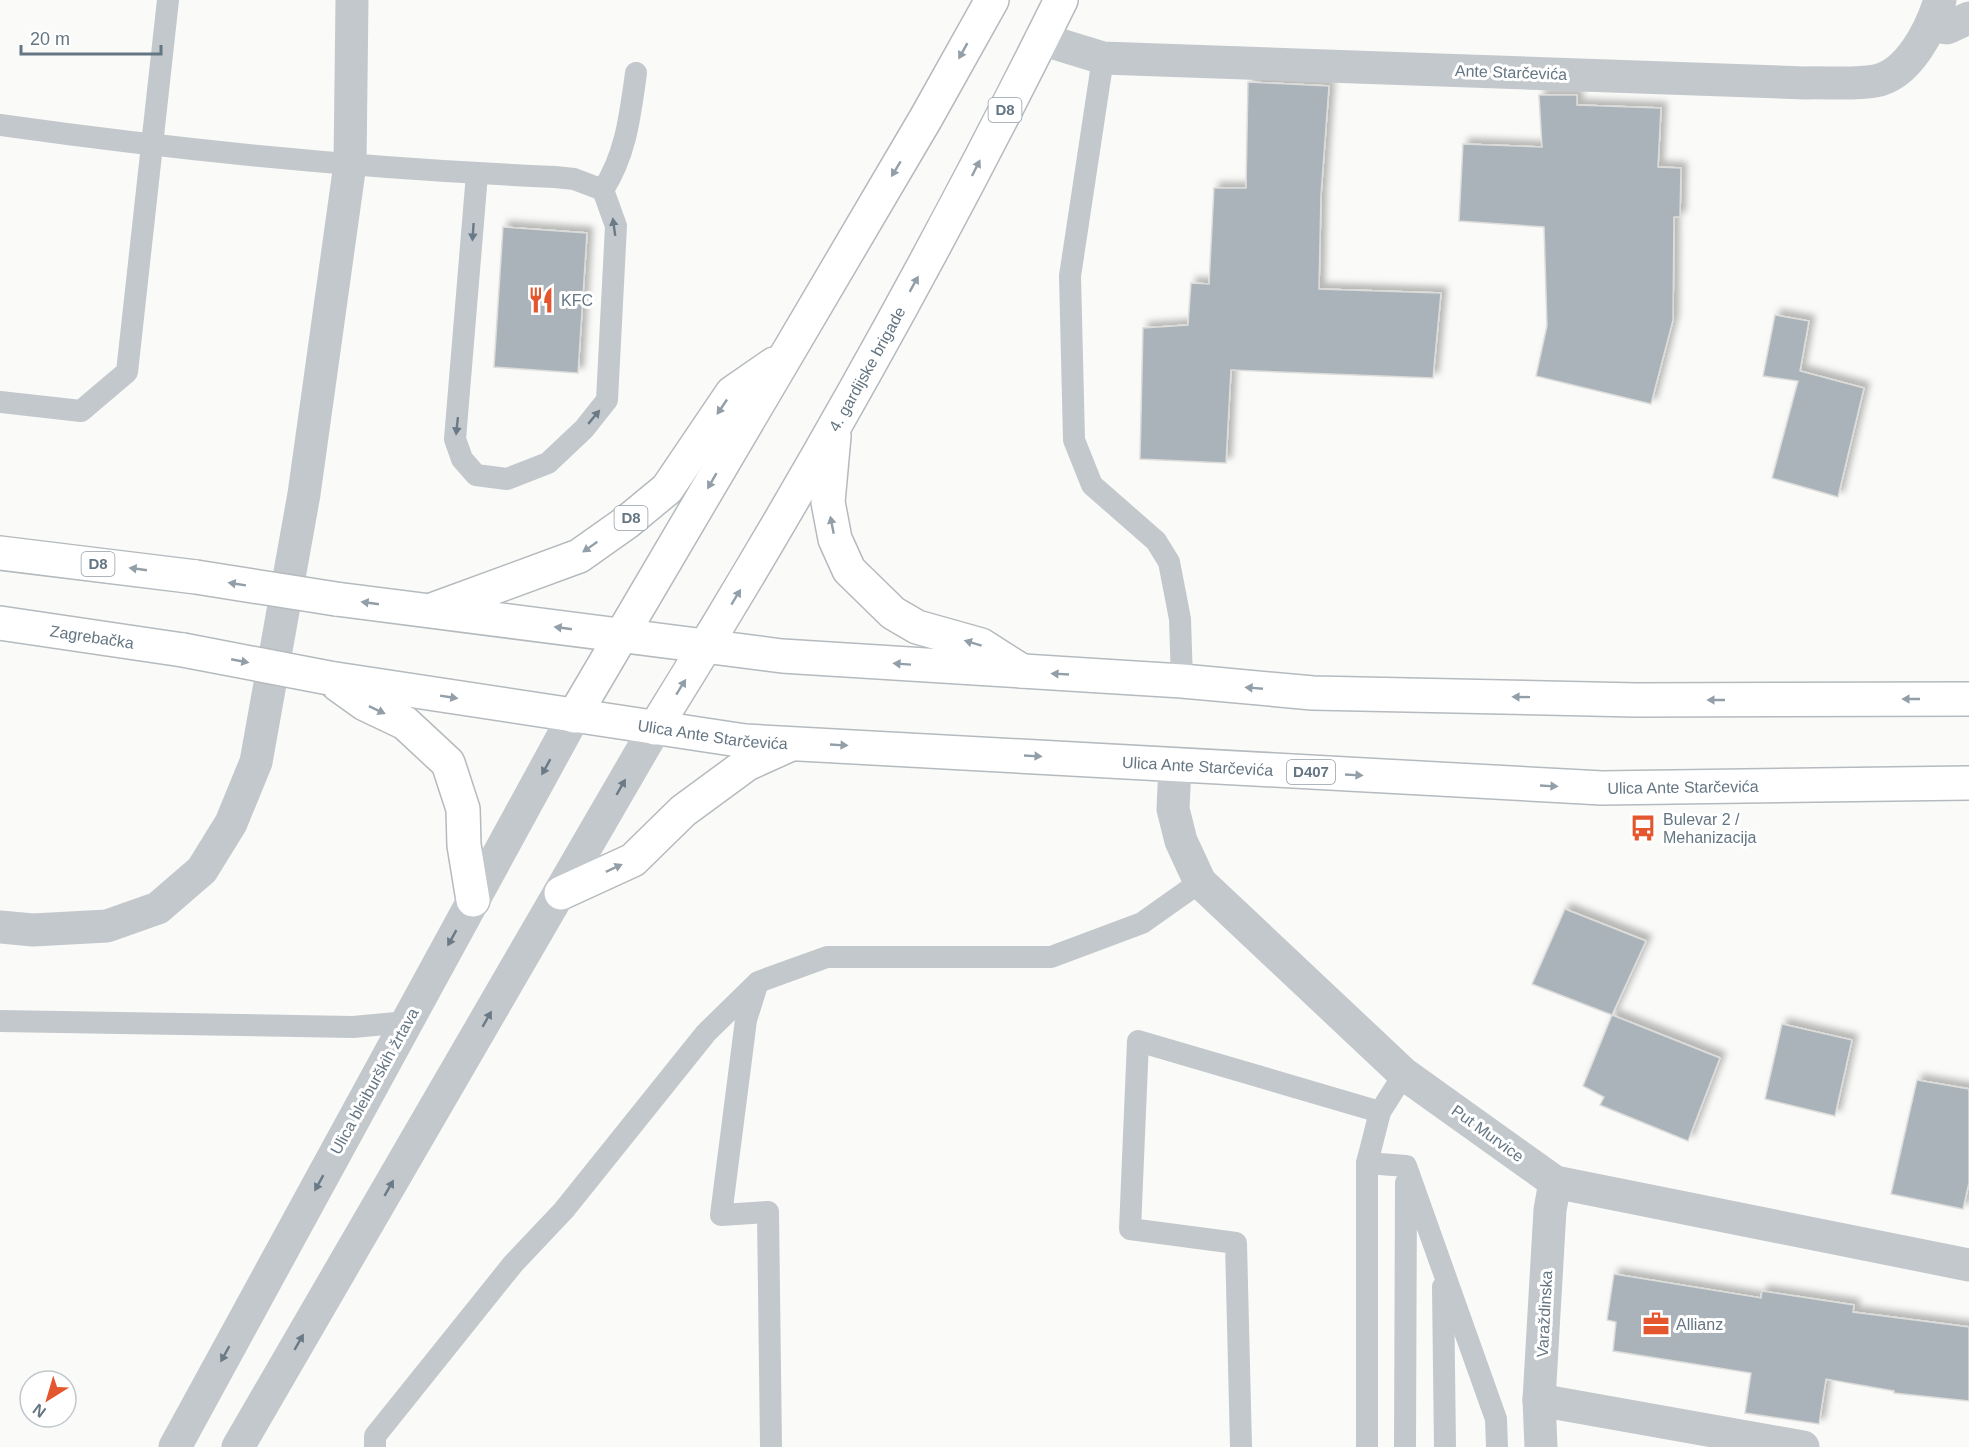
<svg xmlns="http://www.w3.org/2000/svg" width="1969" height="1447" font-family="Helvetica,sans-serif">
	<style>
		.building { fill: #aab3b9; stroke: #dcdcda; stroke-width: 1.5; filter: url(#shadow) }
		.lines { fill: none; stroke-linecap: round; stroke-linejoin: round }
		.primary-casing { stroke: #b5babe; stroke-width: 36 }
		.service { stroke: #c3c8cc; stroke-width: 22 }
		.minor { stroke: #c3c8cc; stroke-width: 33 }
		.tertiary { stroke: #c3c8cc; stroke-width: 33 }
		.primary { stroke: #fff; stroke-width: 33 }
		.primary-bridge-casing { stroke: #b5babe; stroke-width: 36; stroke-linecap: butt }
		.primary-bridge { stroke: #fff; stroke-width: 33 }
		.oneway { fill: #939fa8 }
		.oneway2 { fill: #6a7a87 }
		.labels { text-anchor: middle; stroke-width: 6; stroke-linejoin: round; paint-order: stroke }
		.shield { fill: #fff; stroke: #939fa8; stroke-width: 1.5 }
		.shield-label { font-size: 15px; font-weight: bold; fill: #657683 }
		.street-label { font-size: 16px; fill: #657683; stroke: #fff }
		.poi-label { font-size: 16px; fill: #657683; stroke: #fff; text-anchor: start }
	</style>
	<defs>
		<filter id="shadow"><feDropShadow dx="5.5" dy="-5.5" stdDeviation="3" flood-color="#0004"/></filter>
	</defs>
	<rect width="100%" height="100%" fill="#fafaf8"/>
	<g class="building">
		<path d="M1248,82L1329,86L1321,195L1319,289L1441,293L1433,378L1231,370L1226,463L1140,459L1143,328L1188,325L1191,283L1209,284L1214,188H1246Z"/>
		<path d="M1539,95H1577V105L1661,108L1658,167L1681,168L1680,217H1674L1673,320L1651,404L1536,376L1547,326L1544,227L1459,221L1463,144L1542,147Z"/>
		<path d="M503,227L587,233L578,373L494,367Z"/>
		<path d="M1775,315L1809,321L1800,371L1864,388L1838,497L1772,478L1798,381L1763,376Z"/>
		<path d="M1565,909L1646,941L1612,1015L1532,984Z"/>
		<path d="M1612,1015L1720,1058L1688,1141L1600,1105L1604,1097L1583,1086Z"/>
		<path d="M1782,1024L1852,1040L1835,1116L1765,1099Z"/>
		<path d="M1917,1080L1969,1089V1183L1963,1209L1891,1194Z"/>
		<path d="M1614,1274L1761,1298L1762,1291L1854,1305L1853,1312L1969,1327V1401L1894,1393V1391L1826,1379L1819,1424L1745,1413L1751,1373L1613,1351L1616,1322L1607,1320Z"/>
	</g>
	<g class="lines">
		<g class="primary-casing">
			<g id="primary">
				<path d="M834,436L828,502L835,539L849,570L893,613L917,627L981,645L1022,671"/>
				<path d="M0,553L196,577"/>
				<path d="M336,599L782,656L1182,681L1313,693L1636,700L1969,699"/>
				<path d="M432,610L579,556L627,522L667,489L732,393L774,364"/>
				<path id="s1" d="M0,623L183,650"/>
				<path id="s2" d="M329,678L745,741L1602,788L1969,783"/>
				<path d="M337,684L365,704L405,723L448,763L463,809L464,845L473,900"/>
				<path d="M574,716L926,118L992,0"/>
				<path id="s3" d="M655,728C802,492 938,249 1061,0"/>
				<path d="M561,893L633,860L683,811L747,764L789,745"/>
			</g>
		</g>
		<g class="service">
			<path d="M1103,58L1070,276L1074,440L1092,485L1156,541L1169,562L1180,619L1182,681"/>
			<path d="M0,125C184,151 370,169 555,177L574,179L603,190L616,226L607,400L584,429L548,463L507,479L476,475L462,459L455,439L477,174"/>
			<path d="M603,190C626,154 630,116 636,73"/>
			<path d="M0,402L81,411L127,372L168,0"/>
			<path d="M0,1021L353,1027L407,1022"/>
			<path d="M1367,1163L1406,1166L1496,1419L1497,1447"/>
			<path d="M1443,1287L1445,1447"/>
			<path d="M375,1447V1436L513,1264L564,1210L706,1033L755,985"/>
			<path d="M771,1447L768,1212L721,1215L746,1020L758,982L827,957H1051L1142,923L1200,882"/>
			<path d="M1241,1447L1236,1243L1130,1229L1138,1041L1380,1112"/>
			<path d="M1367,1447V1163L1380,1112L1404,1074"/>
			<path d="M1405,1447L1406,1183"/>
		</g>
		<g class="minor">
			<path d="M1932,26L1947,28L1969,18"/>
			<path d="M1041,39L1103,58L1805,83C1827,82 1853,85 1875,81C1909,75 1931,29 1940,0"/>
			<path d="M1175,765L1173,809L1181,841L1200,882L1404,1074L1555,1182L1969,1265"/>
			<path d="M0,927L33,930L107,926L158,908L202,870L231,823L256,762L304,494L350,164L352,0"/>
			<path d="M1539,1400L1803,1447"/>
			<path d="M1541,1447L1539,1400L1550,1210L1555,1182"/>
		</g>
		<g class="tertiary">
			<path d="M175,1447L574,716"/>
			<path d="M238,1447L655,728"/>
		</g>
		<use href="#primary" class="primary"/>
		<g class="primary-bridge-casing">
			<g id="primary-bridge">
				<path d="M196,577L336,599"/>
				<path d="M183,650L329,678"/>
			</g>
		</g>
		<use href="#primary-bridge" class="primary-bridge"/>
	</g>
	<defs><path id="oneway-solid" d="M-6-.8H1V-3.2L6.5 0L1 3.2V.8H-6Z" transform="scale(1.5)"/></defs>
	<g class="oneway">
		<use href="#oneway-solid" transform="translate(963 51) rotate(119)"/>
		<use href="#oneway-solid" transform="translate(976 168) rotate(-63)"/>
		<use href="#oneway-solid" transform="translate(896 169) rotate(121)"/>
		<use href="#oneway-solid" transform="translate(914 284) rotate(-61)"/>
		<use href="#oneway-solid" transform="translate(722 407) rotate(124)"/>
		<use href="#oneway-solid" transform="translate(712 481) rotate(120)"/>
		<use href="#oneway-solid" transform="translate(832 525) rotate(-101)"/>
		<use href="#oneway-solid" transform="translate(590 547) rotate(145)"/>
		<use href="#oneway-solid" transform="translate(138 569) rotate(-172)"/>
		<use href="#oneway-solid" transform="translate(237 584) rotate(-171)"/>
		<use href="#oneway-solid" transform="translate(736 597) rotate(-59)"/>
		<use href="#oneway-solid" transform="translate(370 603) rotate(-172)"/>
		<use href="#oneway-solid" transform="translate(563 628) rotate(-172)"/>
		<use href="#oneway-solid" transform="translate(973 643) rotate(-163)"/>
		<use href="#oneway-solid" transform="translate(240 661) rotate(11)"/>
		<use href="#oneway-solid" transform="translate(902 664) rotate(-176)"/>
		<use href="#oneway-solid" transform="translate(1060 674) rotate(-177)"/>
		<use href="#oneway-solid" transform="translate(681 687) rotate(-58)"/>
		<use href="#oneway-solid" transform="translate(1254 688) rotate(-175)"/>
		<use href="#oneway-solid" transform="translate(449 697) rotate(9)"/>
		<use href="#oneway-solid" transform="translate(1521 697) rotate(-179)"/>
		<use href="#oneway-solid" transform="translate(1911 699) rotate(180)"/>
		<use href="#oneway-solid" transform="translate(1716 700) rotate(180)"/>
		<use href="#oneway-solid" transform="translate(377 710) rotate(25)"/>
		<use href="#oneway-solid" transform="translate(839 745) rotate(3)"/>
		<use href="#oneway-solid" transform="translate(1033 756) rotate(3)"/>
		<use href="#oneway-solid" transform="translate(1354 775) rotate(3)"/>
		<use href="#oneway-solid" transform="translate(1549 786) rotate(3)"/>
		<use href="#oneway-solid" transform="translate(614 868) rotate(-25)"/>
	</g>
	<g class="oneway2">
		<use href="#oneway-solid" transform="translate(614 227) rotate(-98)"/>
		<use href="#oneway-solid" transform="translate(473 232) rotate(94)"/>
		<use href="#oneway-solid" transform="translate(594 417) rotate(-50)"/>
		<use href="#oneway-solid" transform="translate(457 426) rotate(96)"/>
		<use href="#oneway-solid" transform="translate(546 767) rotate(119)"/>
		<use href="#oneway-solid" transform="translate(621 787) rotate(-60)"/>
		<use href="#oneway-solid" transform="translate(452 938) rotate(119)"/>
		<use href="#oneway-solid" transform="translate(487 1019) rotate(-60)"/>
		<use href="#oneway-solid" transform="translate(319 1183) rotate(119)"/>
		<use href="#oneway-solid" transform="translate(389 1188) rotate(-60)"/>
		<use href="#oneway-solid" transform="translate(299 1342) rotate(-60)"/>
		<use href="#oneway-solid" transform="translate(225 1354) rotate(119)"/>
	</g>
	<defs>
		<g id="restaurant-bare" transform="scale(2.07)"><path d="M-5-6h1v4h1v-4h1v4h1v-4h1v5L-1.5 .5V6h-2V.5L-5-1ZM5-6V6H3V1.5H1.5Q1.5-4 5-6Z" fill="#e4572e" stroke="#fff" stroke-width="2.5" paint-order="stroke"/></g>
		<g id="bus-bare" transform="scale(2.07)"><path d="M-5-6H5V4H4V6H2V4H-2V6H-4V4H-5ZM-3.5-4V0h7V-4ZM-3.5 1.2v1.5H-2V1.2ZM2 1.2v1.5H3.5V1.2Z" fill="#e4572e" stroke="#fff" stroke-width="2.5" paint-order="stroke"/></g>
		<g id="office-bare" transform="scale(2.07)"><path d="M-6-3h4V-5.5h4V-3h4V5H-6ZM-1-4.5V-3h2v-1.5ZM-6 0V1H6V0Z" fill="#e4572e" stroke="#fff" stroke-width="2.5" paint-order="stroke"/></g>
	</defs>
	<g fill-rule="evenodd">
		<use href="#restaurant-bare" x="541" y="300"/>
		<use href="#bus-bare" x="1643" y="828"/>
		<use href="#office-bare" x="1656" y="1324"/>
	</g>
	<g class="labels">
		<g class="shield">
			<rect x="988.5" y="98" width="33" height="24" rx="4.5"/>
			<rect x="614.5" y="506" width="33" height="24" rx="4.5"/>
			<rect x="81.5" y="552" width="33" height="24" rx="4.5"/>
			<rect x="1287" y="760" width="48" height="24" rx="4.5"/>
		</g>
		<g class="shield-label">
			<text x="1005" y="115">D8</text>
			<text x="631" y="523">D8</text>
			<text x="98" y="569">D8</text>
			<text x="1311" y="777">D407</text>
		</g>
		<g class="street-label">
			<text transform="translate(1511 72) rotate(2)" y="6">Ante Starčevića</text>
			<text dy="6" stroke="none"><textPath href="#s3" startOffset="417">4. gardijske brigade</textPath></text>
			<text dy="6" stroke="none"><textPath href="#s1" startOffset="93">Zagrebačka</textPath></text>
			<text dy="6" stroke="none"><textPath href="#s2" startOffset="388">Ulica Ante Starčevića</textPath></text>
			<text dy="6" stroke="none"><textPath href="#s2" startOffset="874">Ulica Ante Starčevića</textPath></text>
			<text dy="6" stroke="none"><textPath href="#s2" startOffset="1360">Ulica Ante Starčevića</textPath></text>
			<text transform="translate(374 1081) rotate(-61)" y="6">Ulica bleiburških žrtava</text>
			<text transform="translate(1488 1133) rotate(36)" y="6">Put Murvice</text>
			<text transform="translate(1544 1314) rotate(-87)" y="6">Varaždinska</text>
		</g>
		<g class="poi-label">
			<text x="561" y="306">KFC</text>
			<text x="1663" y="825">Bulevar 2 /<tspan x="1663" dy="18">Mehanizacija</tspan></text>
			<text x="1676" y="1330">Allianz</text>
		</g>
	</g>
	<g transform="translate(48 1399) rotate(217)"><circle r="28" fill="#ffffff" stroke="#c1c8cd" stroke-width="1.5"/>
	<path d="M0-4.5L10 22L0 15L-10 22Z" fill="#e4572e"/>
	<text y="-9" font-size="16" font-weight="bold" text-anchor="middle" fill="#657683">N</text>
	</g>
	<path d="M21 45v9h140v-9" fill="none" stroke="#657683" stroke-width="3"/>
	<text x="30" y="45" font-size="18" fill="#657683" stroke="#ffffff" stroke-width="4.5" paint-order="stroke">20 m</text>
</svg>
